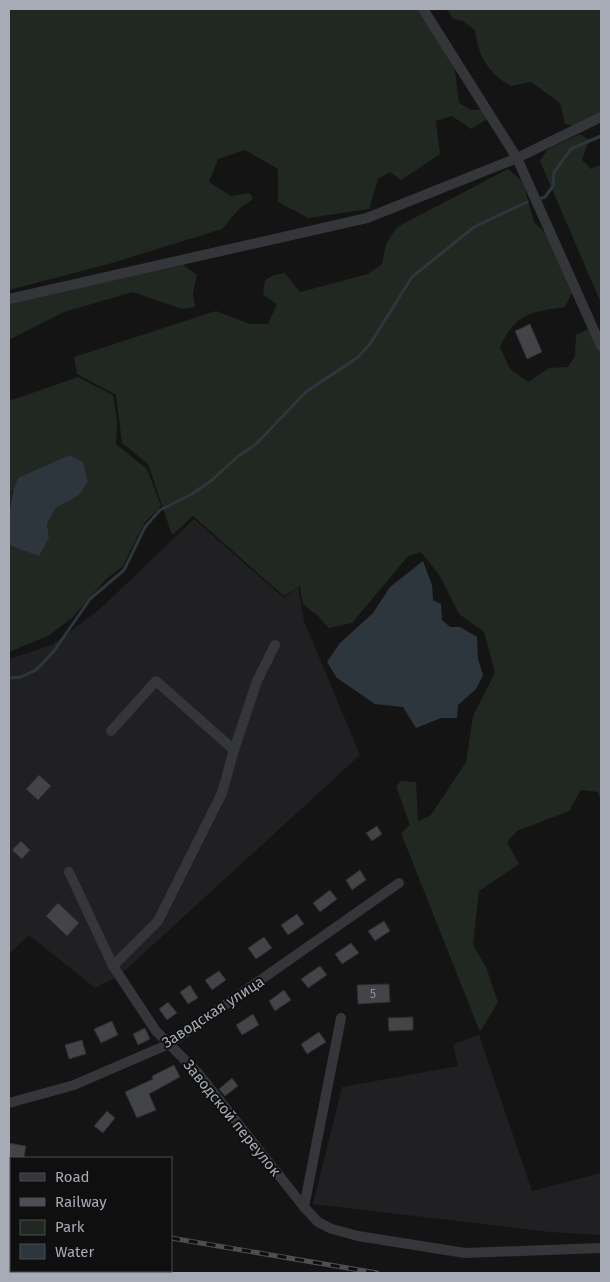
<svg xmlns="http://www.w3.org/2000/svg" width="610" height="1282" font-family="'Fira Sans',sans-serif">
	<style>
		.built { fill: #202022 }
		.green { fill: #202821; fill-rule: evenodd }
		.water { fill: #2e363d }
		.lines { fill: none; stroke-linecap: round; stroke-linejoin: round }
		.stream { stroke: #2e363d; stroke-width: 3 }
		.building { fill: #434448; stroke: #2e2e31 }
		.minor { stroke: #35363a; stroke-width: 10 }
		.rail-casing { stroke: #4c4e53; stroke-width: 5 }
		.rail { stroke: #0f0f10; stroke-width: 3; stroke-dasharray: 9; stroke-linecap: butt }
		.labels { text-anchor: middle; stroke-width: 4; stroke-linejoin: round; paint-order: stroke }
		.number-label { font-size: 12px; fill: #8d919a }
		.street-label { font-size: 15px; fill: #a6abb5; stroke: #0f0f10 }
	</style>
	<rect width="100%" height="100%" fill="#141415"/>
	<g class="built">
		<path d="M194,519L284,598L298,587L304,621L360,755L119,976L95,988L29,935L9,954V659L52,645L101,608Z"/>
		<path d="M479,1035L532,1191L601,1173V1235L550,1232L313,1204L342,1087L458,1066L453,1044Z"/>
	</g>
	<g class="green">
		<path d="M9,9H417L453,55L459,103L471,110L485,109L486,120L471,129L452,116L436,121L440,154L401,180L390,172L378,179L369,209L308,218L278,202V169L245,150L218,159L209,182L231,196L250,193L253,199L240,208L222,229L112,263L9,290Z"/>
		<path d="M447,9H601V115L576,126L565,124L560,103L531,82L511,86C488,73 478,56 475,30L463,21L453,19Z"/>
		<path d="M580,134L589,140L582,160L591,169L601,165V303L540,161L548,149Z"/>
		<path d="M508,169L523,182L534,222L561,249L576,285L565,307C531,312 516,313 500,347L510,369L528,382L549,368L568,367L575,356L576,335L595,326L601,340V802L598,792L581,790L569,811L517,831L507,842L519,864L479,891L473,945L486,967L498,1002L480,1032L401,833L410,825L396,786L401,781L416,782L418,821L431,815L466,762L473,716L495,673L484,632L459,614L440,576L421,552L408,556L352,623L329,628L317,615L303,604L300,586L284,596L193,516L172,535L148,464L122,443L116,395L77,374L74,357L216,311L250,324H268L277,304L263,295L265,280L274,275L285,273L300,292L368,274L382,264L386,244L397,227Z"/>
		<path d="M183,265L197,275L193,293L195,307L182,309L133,292L64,312L9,340V302Z"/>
		<path d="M78,377L113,395L117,421L116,444L147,469L161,506L145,522L122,567L106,579L72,618L48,636L9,652V401ZM70,455L83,462L88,482L79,495L56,508L47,524L49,538L39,555L9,545V514L12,491Z"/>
	</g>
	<g class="water">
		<path d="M70,455L83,462L88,482L79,495L56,508L47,524L49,538L39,556L9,545C9,522 8,500 18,478Z"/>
		<path d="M423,561L432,585L433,600L441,604L442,620L450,627H460L477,637L478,659L483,675L476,689L458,705L457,718H441L416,728L403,707L375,704L337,678L327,662L340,643L373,613L390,587Z"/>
	</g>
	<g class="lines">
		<g class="stream">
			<path d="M539,199L545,197L553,186L554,172L571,149L601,136"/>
			<path d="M9,678L21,677L36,670L54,651L90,599L124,570L145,527L160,510L192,494L212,480L237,457L255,445L307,391L357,358L370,344L412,277L474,227L527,202"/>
		</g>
	</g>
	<g class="building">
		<path d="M530,324L542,352L527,359L515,331Z"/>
		<path d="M39,775L51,786L38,800L26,789Z"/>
		<path d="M377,826L382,834L372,841L366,833Z"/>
		<path d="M21,841L30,850L22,859L12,850Z"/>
		<path d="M360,870L366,880L352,890L346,880Z"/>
		<path d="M330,890L337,899L320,912L313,903Z"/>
		<path d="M58,903L79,923L67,936L46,916Z"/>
		<path d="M297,914L304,924L288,935L281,925Z"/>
		<path d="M384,921L390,931L375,941L368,931Z"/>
		<path d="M264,937L272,948L256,959L248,948Z"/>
		<path d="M351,943L359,953L342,964L335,954Z"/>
		<path d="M320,966L327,975L308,988L301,979Z"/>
		<path d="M219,971L226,980L212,990L205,980Z"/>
		<path d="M389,984L390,1002L358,1004L357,985Z"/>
		<path d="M190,985L198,998L188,1004L180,992Z"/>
		<path d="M284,990L291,1000L275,1011L269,1001Z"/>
		<path d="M168,1002L177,1013L167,1020L159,1009Z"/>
		<path d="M253,1014L259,1025L242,1035L236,1025Z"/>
		<path d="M413,1017V1030L389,1031L388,1018Z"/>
		<path d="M112,1021L118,1035L101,1043L94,1029Z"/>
		<path d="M145,1028L150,1039L138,1045L133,1034Z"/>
		<path d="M319,1032L326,1042L307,1054L301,1044Z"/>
		<path d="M82,1040L86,1054L69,1059L65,1045Z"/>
		<path d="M174,1065L180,1077L149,1094L156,1110L137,1118L125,1092L153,1079L152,1076Z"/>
		<path d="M232,1078L238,1086L225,1096L219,1089Z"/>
		<path d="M107,1111L115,1118L103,1133L94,1126Z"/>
		<path d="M9,1143L26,1146L24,1158H9Z"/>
	</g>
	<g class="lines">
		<g class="minor">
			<path d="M423,9L517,158L601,346"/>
			<path d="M9,299L367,218L517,158L601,117"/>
			<path d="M111,731L156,681L234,750"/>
			<path d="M69,872L113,966L156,1031L198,1073L304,1207L318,1222L332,1229L358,1236L465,1253L601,1248"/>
			<path d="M113,966L158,921L222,793L234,750L257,681L275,645"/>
			<path d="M9,1103L74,1085L169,1044L399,883"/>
			<path d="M304,1207L341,1018"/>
			<path d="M9,1273H12"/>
		</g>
		<g class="rail-casing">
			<g id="rail">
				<path d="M9,1210L11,1211"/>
				<path d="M171,1238L377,1273"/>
			</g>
		</g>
		<use href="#rail" class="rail"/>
	</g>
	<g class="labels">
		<g class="number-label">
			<text x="373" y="998">5</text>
		</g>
		<g class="street-label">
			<text transform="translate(213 1012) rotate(-33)" y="5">Заводская улица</text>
			<text transform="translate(232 1118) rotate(51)" y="5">Заводской переулок</text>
		</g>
	</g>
	<rect width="610" height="1282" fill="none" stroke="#a6abb5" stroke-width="20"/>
	<rect x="10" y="1157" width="162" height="115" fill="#0f0f10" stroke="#4b4d52"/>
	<rect x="20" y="1173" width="25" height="8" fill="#35363a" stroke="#4b4d52"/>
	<text x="55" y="1182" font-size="15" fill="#a6abb5">Road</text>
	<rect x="20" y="1198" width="25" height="8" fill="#4c4e53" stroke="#4b4d52"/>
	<text x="55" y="1207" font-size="15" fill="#a6abb5">Railway</text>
	<rect x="20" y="1220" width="25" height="15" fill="#202821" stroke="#4b4d52"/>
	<text x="55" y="1232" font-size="15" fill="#a6abb5">Park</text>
	<rect x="20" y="1244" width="25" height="15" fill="#2e363d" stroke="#4b4d52"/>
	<text x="55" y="1257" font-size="15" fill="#a6abb5">Water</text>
</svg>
